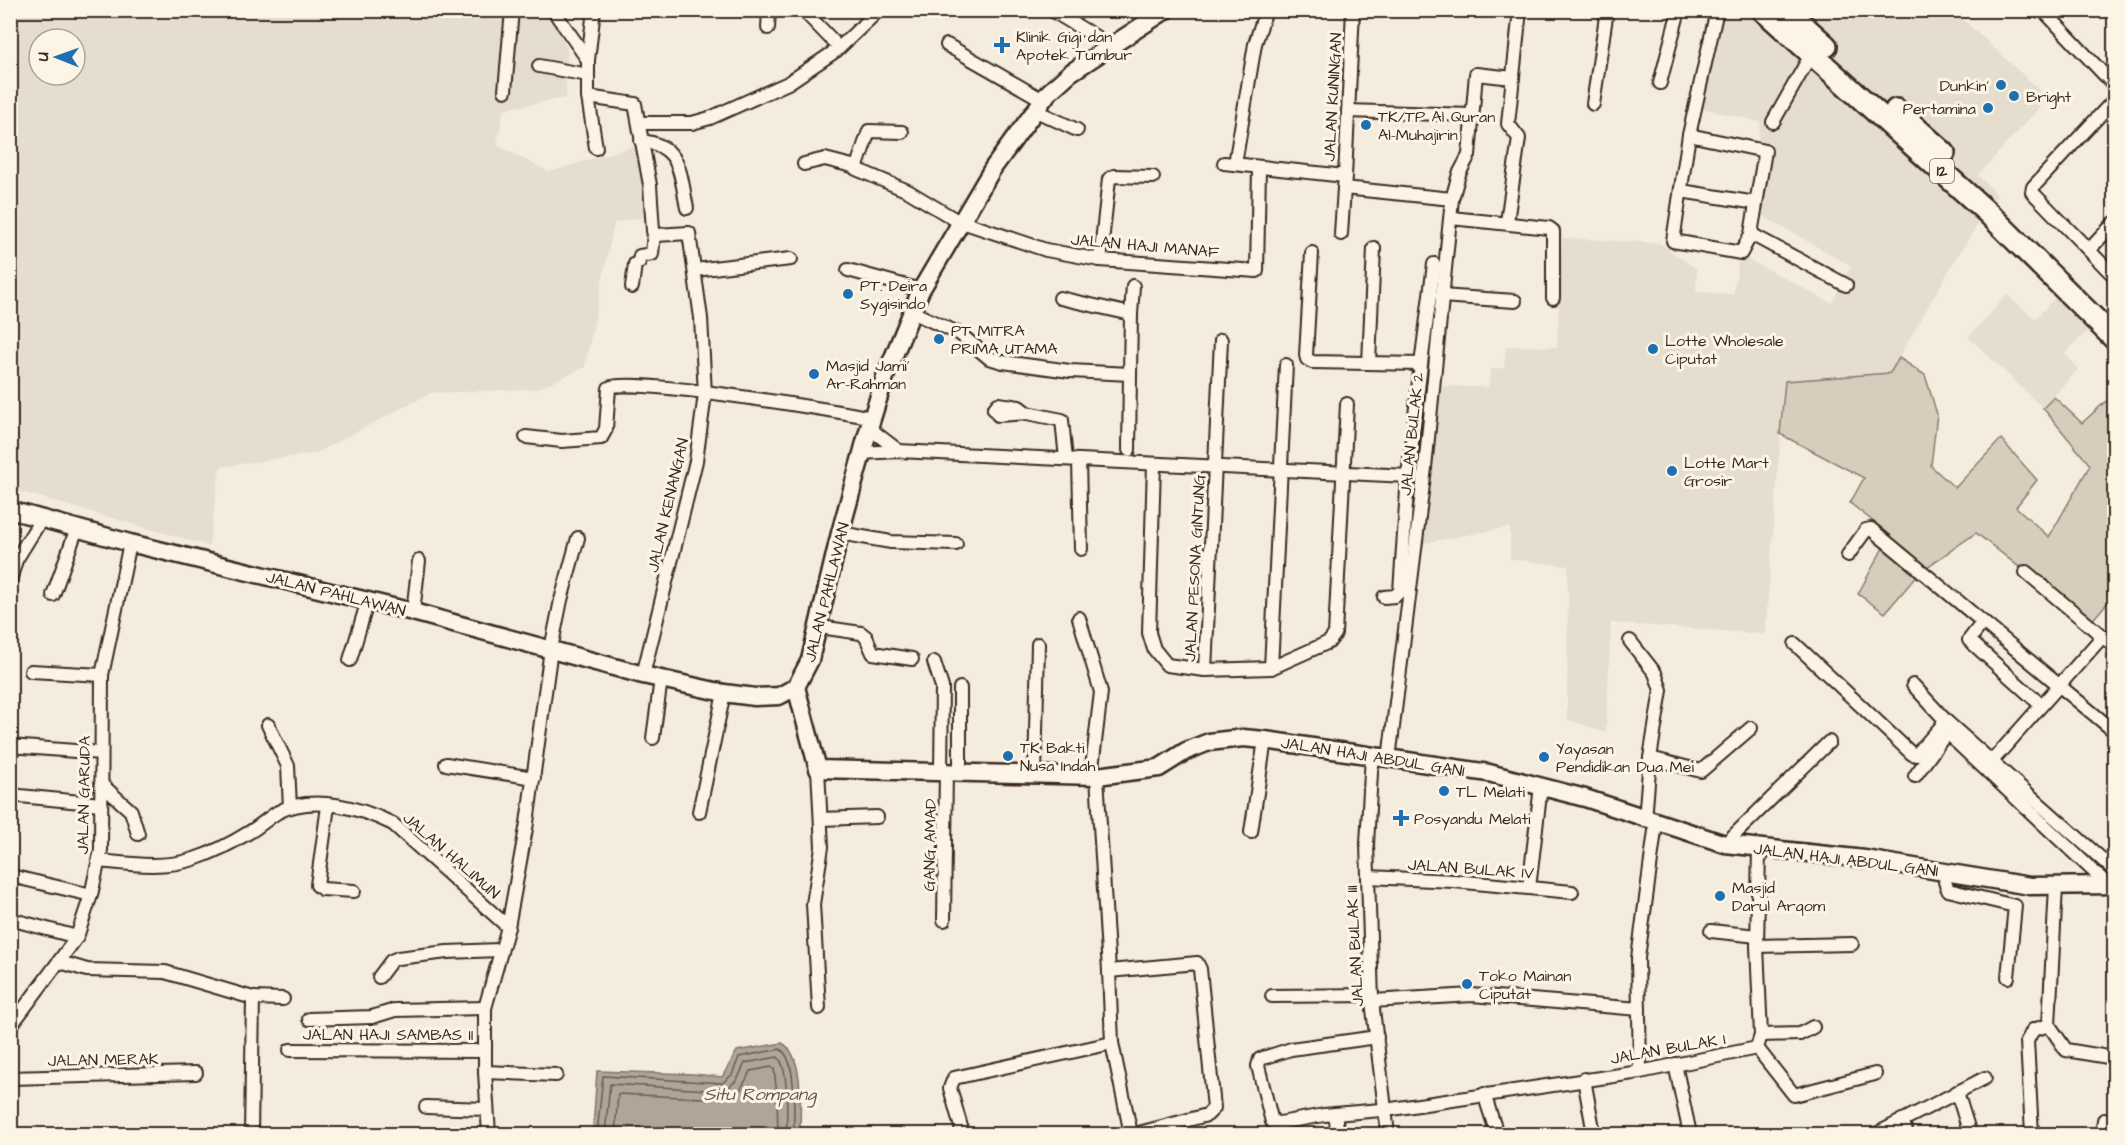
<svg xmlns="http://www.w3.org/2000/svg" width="2125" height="1145" font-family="'Architects Daughter',sans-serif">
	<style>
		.built { fill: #e5ddce; fill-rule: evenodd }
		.green { fill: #d6cdbd; stroke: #887c6e; stroke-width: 1.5 }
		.water { fill: #b0a596; stroke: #817466; stroke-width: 1.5 }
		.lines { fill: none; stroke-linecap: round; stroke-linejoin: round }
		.shore { stroke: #6a5b4e; stroke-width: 1.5 }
		.street-casing { stroke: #3b2a1e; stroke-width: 16 }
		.secondary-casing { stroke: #3b2a1e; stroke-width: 21 }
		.highway-casing { stroke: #3b2a1e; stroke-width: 26 }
		.street { stroke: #fcf5e5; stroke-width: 12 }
		.secondary { stroke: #fcf5e5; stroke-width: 16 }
		.highway { stroke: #fcf5e5; stroke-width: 21 }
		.poi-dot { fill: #1f6fb2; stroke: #fcf5e5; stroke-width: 2 }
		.labels { text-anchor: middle; stroke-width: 6; stroke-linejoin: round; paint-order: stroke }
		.shield { fill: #fcf5e5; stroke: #75675a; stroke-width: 1.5 }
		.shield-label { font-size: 15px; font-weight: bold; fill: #3b2a1e }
		.poi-label { font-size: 16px; fill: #3b2a1e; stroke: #fcf5e5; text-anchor: start }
		.street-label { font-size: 16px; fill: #3b2a1e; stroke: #fcf5e5 }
		.water-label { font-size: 18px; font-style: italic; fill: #645548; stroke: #fcf5e5 }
	</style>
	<rect width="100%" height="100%" fill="#f4eddd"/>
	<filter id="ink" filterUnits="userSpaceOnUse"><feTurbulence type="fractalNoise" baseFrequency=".0167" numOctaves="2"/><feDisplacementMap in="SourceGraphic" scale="12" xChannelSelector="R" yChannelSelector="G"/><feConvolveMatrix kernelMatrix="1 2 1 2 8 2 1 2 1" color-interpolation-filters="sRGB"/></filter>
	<g filter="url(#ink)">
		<g class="built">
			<path d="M10,11H549L567,49L566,98L504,109L497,145L549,172L644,143L648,216L614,223L585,367L537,389L431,393L316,453L220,467L209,546L11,489ZM39,39H75V75H39Z"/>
			<path d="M1714,11H1954L2048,98L1978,175L1997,195L1955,260L1890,373L1785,381L1765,634L1611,623L1606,733L1567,719L1568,566L1510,559V527L1413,545L1424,386L1488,387L1491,369L1504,368L1506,346L1557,347L1562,238L1659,243L1697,269L1696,292L1733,294L1740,255L1832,303L1851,266L1747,207L1761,122L1693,106V83Z"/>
			<path d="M2059,293L2091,327L2065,353L2078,369L2043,408L1968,337L2007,295L2035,319Z"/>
		</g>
		<path class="green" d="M1899,358L1925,375L1937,414L1931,466L1955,488L2001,439L2037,480L2016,507L2049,537L2090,465L2043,408L2054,397L2082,423L2106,401L2114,409V487L2106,496L2114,503V595L2090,623L1976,533L1920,572L1885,613L1858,594L1890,535L1850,503L1864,478L1780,434L1785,381L1890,373Z"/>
		<path class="water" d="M782,1043C805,1055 800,1111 800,1134H590L593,1129L597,1071L693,1074L722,1077L737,1051Z"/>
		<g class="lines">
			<g class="shore">
				<path d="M597,1134L603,1076L722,1083L732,1075L739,1057L780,1049C798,1059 793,1115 794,1134"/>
				<path d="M605,1134L610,1084L724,1091L737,1080L745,1063L778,1057C790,1070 786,1116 787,1134"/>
				<path d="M615,1134L618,1094L725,1099L739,1092L751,1071L771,1067L774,1069L777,1094L778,1134"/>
			</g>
			<g class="street-casing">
				<g id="street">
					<path d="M553,10L588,60"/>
					<path d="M594,10L588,60V97L635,104L650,185L653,231L656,235L689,233L701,318L705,394L696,461L643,675"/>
					<path d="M803,10L833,41"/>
					<path d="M1051,10L1111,46"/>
					<path d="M2043,10L2114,85"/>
					<path d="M768,28L769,10"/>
					<path d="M947,45L1043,100"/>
					<path d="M539,66L588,75"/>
					<path d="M1660,83L1679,10"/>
					<path d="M505,91L512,10"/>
					<path d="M588,97L596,148"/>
					<path d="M2114,100L2033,187L2032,192L2114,276"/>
					<path d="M1593,104L1607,10"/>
					<path d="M1034,110L1077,130"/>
					<path d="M1348,111L1471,115"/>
					<path d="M1773,122L1812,53"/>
					<path d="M640,123H692L710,118L788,83L837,50L879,10"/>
					<path d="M902,132L869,131L856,169L908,191L956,220L1046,250L1100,260L1257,271L1259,168"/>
					<path d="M1689,135L1765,151L1751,234L1741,253L1673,241Z"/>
					<path d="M1689,135L1717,10"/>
					<path d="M641,141C682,145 680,175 687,208"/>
					<path d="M1224,163L1345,176L1353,10"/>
					<path d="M804,164L825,159L856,167"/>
					<path d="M1235,164L1255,44L1266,10"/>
					<path d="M1345,176L1344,188L1452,199"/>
					<path d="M1681,191L1756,203"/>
					<path d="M1451,218L1549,228L1553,231V298"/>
					<path d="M1507,222L1519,138L1508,124L1520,10"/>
					<path d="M1341,234L1344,188"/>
					<path d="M1751,234L1846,285"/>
					<path d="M2089,250L2114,223"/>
					<path d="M1312,253L1306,355L1307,359L1312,362L1421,364L1434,264"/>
					<path d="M1100,260L1109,179L1114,176L1153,177"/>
					<path d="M695,270L791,259"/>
					<path d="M848,270L921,290"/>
					<path d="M632,287L635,264L639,262L640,256L652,254L654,233"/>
					<path d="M1441,296L1515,301"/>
					<path d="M1060,298L1131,314L1130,374"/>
					<path d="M912,312L960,334L989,358L1003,362L1070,371L1130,374L1129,450"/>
					<path d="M1131,314L1133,286"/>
					<path d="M1369,363L1374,248"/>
					<path d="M1027,413L1019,407L998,404L994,409L998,415L1027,413L1062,420L1066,459"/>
					<path d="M869,428L899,451"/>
					<path d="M526,437L562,441L601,438L606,429L609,388C624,376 840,411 872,418"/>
					<path d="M861,453L899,451L1408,476"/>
					<path d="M1079,460L1081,549"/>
					<path d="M1154,464L1149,633L1154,649L1167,665L1205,670L1271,668L1329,642L1335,634L1347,404"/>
					<path d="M840,533L891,542L956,544"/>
					<path d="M1848,555L1866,530L1871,529L2114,731"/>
					<path d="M2026,572L2114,646"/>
					<path d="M10,581L16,560L42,518"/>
					<path d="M53,595L77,528"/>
					<path d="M1384,597L1395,596L1400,591L1408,476L1421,364"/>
					<path d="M413,612L419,561"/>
					<path d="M1079,618L1101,692L1091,776"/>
					<path d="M1983,622L1969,640L2041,705"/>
					<path d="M820,627L861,633L866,637L873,653L912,659"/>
					<path d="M1630,641L1655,673L1661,690L1650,758L1645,820"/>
					<path d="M1795,644L1912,754L1916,755L1946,721"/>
					<path d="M350,660L368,600"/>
					<path d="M934,662L942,687L941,771"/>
					<path d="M1271,668L1286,365"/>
					<path d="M1205,670L1221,340"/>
					<path d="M31,671L102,675"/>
					<path d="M1913,685L1946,721L2114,870"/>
					<path d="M960,688V772"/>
					<path d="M268,725L288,766L290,807"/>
					<path d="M653,738L661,679"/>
					<path d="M10,746L101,753"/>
					<path d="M1372,755L1367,844L1372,1001L1388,1134"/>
					<path d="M1650,758L1701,771L1751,728"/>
					<path d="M1389,759L1425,468L1452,199L1459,174L1469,155L1476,74L1513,78"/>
					<path d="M1993,760L2103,636"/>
					<path d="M446,764L534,778"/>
					<path d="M818,769L822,847L813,904L819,1008"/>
					<path d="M1035,776L1038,644"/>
					<path d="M1097,776L1109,971"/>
					<path d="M1915,776L1945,735L1950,736L2107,884"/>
					<path d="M101,784L131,811L138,834"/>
					<path d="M10,795L101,804"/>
					<path d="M328,806L317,885L322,889L354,891"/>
					<path d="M699,812L724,693"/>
					<path d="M821,819L877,817"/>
					<path d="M1251,832L1265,740"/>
					<path d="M1725,844L1829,742"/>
					<path d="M98,861C130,864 163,869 194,859C212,853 232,843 248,833C259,827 268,818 278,812C314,794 361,808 393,824L508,927"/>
					<path d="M1948,871L1945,882L1948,890L2015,906L2008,977"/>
					<path d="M11,876L91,895"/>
					<path d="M1368,877L1454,881L1572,892"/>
					<path d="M1529,888L1541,786"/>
					<path d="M10,919L77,937"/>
					<path d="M944,920L946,771"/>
					<path d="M1711,931L1757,936"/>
					<path d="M1757,946L1852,944"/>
					<path d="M60,962L87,970L165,972L253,998L251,1134"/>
					<path d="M379,977L391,961L398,958L447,952L499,950"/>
					<path d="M1272,996L1372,995"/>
					<path d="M253,998L283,999"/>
					<path d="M1372,1001L1472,995L1639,1009"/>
					<path d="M309,1019L372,1017L395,1010L485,1008"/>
					<path d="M2049,1025L2066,1050L2114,1058"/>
					<path d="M10,1027L77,937L91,895L101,850L102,675L130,543"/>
					<path d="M1761,1035L1800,1034L1813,1027"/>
					<path d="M1377,1037L1291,1049L1260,1059L1258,1066L1272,1122L1280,1123L1324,1115L1392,1109L1640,1072L1757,1048L1761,1035L1757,946L1759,848"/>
					<path d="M1757,1048L1794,1095L1875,1074"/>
					<path d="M290,1050L485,1051"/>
					<path d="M1675,1064L1690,1134"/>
					<path d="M485,1072L556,1075"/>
					<path d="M1640,1072L1638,958L1656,823"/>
					<path d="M10,1078L196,1073"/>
					<path d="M1584,1079L1594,1134"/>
					<path d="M1957,1092L1970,1134"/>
					<path d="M1484,1094L1497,1134"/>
					<path d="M426,1107L487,1109"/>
					<path d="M1335,1114L1338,1134"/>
					<path d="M1902,1120L1907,1134"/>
					<path d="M489,1134L485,1072V1008L508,927L527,823L551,649L561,600L578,538"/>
					<path d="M963,1134L950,1088L954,1078L1112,1043"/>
					<path d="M1131,1134L1112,1043L1109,971L1197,963L1200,969L1214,1108L1207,1115L1135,1134"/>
					<path d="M1876,1134L1985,1078"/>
					<path d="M2032,1134L2027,1041L2033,1030L2049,1025L2056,886"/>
					<path d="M2102,1134L2104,1120"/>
				</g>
			</g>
			<g class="secondary-casing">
				<g id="secondary">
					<path d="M10,510L130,543L413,612L643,675L724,693L755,697L779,696L796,687L810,660L840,533L869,428L885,377L921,290L993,168L1048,93L1070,73L1166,10"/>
					<path d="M796,687L818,769L1097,776L1159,768L1186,751L1209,742L1243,738L1265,740L1489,773L1585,798L1725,844L1865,859L2030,886L2114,885"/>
				</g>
			</g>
			<g class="highway-casing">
				<g id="highway">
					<path d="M1763,10L1988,213L2114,338"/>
					<path d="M1786,10L1826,46"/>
					<path d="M1896,110L1944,153"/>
				</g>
			</g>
			<use href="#street" class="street"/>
			<use href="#secondary" class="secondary"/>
			<use href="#highway" class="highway"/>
		</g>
	</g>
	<g class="poi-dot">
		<path d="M999 36h6v6h6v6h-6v6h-6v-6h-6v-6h6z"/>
		<circle cx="2001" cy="85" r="6"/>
		<circle cx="2014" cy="96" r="6"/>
		<circle cx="1988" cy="108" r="6"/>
		<circle cx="1366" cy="125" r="6"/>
		<circle cx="848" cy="294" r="6"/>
		<circle cx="939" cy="339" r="6"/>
		<circle cx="1653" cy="349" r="6"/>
		<circle cx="814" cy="374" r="6"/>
		<circle cx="1672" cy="471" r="6"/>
		<circle cx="1008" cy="756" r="6"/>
		<circle cx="1544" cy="757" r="6"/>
		<circle cx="1444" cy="791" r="6"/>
		<path d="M1398 809h6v6h6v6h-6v6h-6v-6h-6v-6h6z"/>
		<circle cx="1720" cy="896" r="6"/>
		<circle cx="1467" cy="984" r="6"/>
	</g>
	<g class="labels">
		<rect class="shield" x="1930" y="159" width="24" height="24" rx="4.5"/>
		<g class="shield-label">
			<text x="1942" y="176">12</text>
		</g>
		<g class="poi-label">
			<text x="1016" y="42">Klinik Gigi dan<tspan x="1016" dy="18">Apotek Tumbur</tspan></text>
			<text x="1989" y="91" text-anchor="end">Dunkin'</text>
			<text x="2026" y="102">Bright</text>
			<text x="1976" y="114" text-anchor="end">Pertamina</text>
			<text x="1378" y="122">TK/TP Al Quran<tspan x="1378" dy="18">Al-Muhajirin</tspan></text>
			<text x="860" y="291">PT. Deira<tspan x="860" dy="18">Sygisindo</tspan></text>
			<text x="951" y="336">PT MITRA<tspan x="951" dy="18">PRIMA UTAMA</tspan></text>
			<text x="1665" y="346">Lotte Wholesale<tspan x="1665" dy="18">Ciputat</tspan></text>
			<text x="826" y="371">Masjid Jami'<tspan x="826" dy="18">Ar-Rahman</tspan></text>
			<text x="1684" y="468">Lotte Mart<tspan x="1684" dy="18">Grosir</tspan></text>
			<text x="1020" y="753">TK Bakti<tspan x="1020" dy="18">Nusa Indah</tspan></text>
			<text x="1556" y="754">Yayasan<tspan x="1556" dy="18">Pendidikan Dua Mei</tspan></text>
			<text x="1456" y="797">TL Melati</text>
			<text x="1414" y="824">Posyandu Melati</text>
			<text x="1732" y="893">Masjid<tspan x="1732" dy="18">Darul Arqom</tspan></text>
			<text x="1479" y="981">Toko Mainan<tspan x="1479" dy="18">Ciputat</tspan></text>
		</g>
		<g class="street-label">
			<text transform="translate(1332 97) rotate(-87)" y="6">JALAN KUNINGAN</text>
			<text transform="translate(1145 245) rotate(5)" y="6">JALAN HAJI MANAF</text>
			<text transform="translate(1411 434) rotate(-84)" y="6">JALAN BULAK 2</text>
			<text transform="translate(667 505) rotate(-77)" y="6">JALAN KENANGAN</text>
			<text transform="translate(1194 568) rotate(-87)" y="6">JALAN PESONA GINTUNG</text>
			<text transform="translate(826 592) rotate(-76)" y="6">JALAN PAHLAWAN</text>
			<text transform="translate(336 593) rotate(14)" y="6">JALAN PAHLAWAN</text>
			<text transform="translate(1373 756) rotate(9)" y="6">JALAN HAJI ABDUL GANI</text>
			<text transform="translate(83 795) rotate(-89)" y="6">JALAN GARUDA</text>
			<text transform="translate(929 845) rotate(-89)" y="6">GANG AMAD</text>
			<text transform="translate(452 855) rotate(41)" y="6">JALAN HALIMUN</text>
			<text transform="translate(1846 859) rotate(7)" y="6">JALAN HAJI ABDUL GANI</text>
			<text transform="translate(1471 868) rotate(4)" y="6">JALAN BULAK IV</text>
			<text transform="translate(1354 946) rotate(-93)" y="6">JALAN BULAK III</text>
			<text x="388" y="1040">JALAN HAJI SAMBAS II</text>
			<text transform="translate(1668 1048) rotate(-10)" y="6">JALAN BULAK I</text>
			<text transform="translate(103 1059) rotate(-1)" y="6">JALAN MERAK</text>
		</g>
		<g class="water-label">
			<text x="760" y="1100">Situ Rompang</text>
		</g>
	</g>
	<rect width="2125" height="1145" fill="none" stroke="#fcf5e5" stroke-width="36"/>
	<rect x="18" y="18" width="2089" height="1109" fill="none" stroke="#3b2a1e" stroke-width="2" filter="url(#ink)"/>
	<g transform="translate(57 57) rotate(271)"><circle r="28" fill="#fcf5e5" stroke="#afa495" stroke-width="1.5"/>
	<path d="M0-4.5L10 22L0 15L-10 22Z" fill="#1f6fb2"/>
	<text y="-9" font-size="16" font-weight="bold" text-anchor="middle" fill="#3b2a1e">U</text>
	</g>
</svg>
